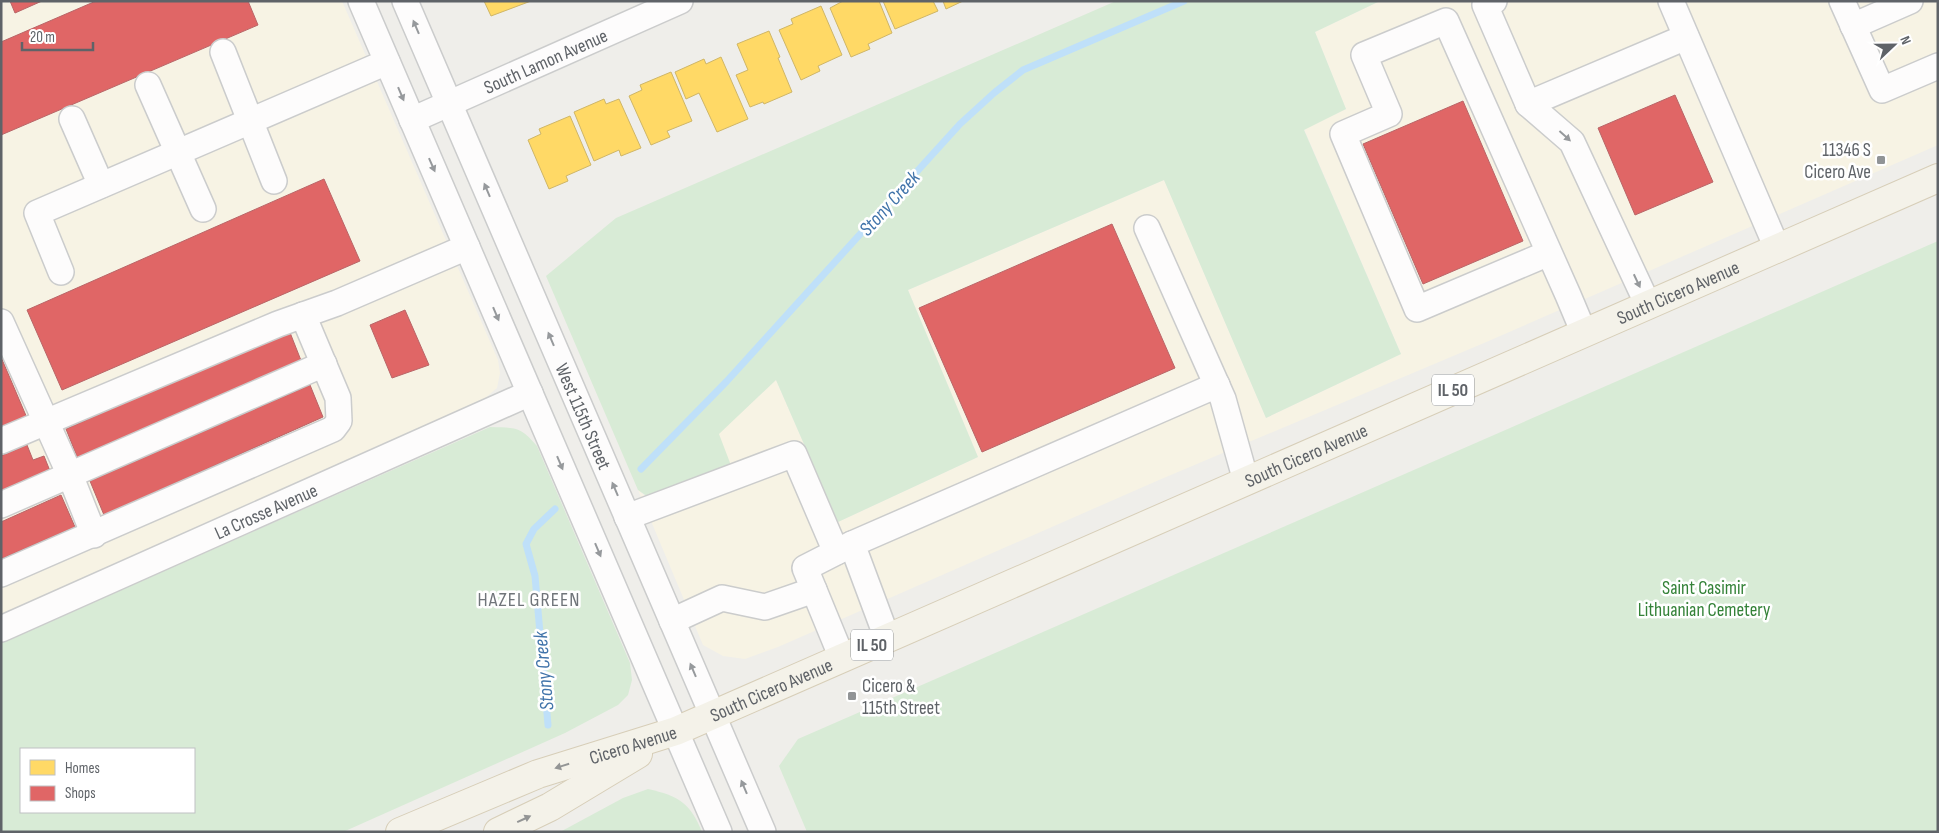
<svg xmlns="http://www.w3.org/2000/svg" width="1939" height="833" font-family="'Sofia Sans Condensed',sans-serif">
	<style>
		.commercial { fill: #f7f3e4 }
		.green { fill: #d8ebd6; fill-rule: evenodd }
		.homes { fill: #ffd966; stroke: #cfb667 }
		.shops { fill: #e06666; stroke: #b96567 }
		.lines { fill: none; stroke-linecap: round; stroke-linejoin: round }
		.stream { stroke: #bfe0f9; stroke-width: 7 }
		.minor-casing { stroke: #cbcccc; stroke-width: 28 }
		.major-casing { stroke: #d7ceb8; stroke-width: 30 }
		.minor { stroke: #fdfcfc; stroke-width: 25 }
		.major { stroke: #f4f2e9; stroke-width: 28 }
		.oneway { fill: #96999c }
		.oneway2 { fill: #939595 }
		.poi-dot { fill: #919496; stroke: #fff; stroke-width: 2 }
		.labels { text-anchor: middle; stroke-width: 5; stroke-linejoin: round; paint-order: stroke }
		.shield { fill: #fff; stroke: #8f9295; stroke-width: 1 }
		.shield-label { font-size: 18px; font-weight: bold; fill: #5f6368 }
		.street-label { font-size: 19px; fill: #5f6368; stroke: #fff }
		.poi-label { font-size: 19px; fill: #5f6368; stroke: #fff; text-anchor: end }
		.park-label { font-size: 19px; fill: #348238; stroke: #fff }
		.water-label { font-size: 20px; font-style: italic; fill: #4174aa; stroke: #fff }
		.neighbourhood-label { font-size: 20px; letter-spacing: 1px; fill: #70757a; stroke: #fff }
	</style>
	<rect width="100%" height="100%" fill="#efeeea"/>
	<g class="commercial">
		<path d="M1,1H342L498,360L500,373L497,388L471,410L1,614Z"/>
		<path d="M1380,1H1938V145L1484,343L1159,480L778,647L745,659L723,656L703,645L638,490L645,496L731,468L718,434L776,380L838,522L978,457L908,290L1164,180L1266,418L1401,354L1304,129L1346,109L1315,32Z"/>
	</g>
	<g class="green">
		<path d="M1116,1H1380L1315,32L1346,109L1304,130L1401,354L1266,418L1164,180L908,290L978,457L838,522L776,380L719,434L732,468L651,499L638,490L546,276L616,218Z"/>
		<path d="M1938,241V832H807L779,766L798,739Z"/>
		<path d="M490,427C516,428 520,426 537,446L630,663L632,680L628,695L618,705L565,733L343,832H1V643ZM21,749H194V812H21Z"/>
		<path d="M648,789C679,796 690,803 702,832H560L623,798Z"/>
	</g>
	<g class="homes">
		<path d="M484,1H531L491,16Z"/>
		<path d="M843,1H879L892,33L868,44L870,49L851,57L830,8Z"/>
		<path d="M883,1H933L938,11L895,29Z"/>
		<path d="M943,1H963L946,9Z"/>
		<path d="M821,6L842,55L818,66L820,71L801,80L779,30L793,24L791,19Z"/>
		<path d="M769,31L780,57L778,58L792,92L764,104L763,102L750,107L736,75L748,70L737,44Z"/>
		<path d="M721,57L748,119L717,132L699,93L686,99L675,72L704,59L706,64Z"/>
		<path d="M671,72L692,121L667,131L670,137L651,145L629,96L642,90L640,85Z"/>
		<path d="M604,99L606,104L619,99L641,148L621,156L619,150L594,161L574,112Z"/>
		<path d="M570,116L591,165L566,176L568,181L549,189L528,140L541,134L539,129Z"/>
	</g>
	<g class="shops">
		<path d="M10,1H42L15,13Z"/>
		<path d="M96,1H248L258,25L1,135V42Z"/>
		<path d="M1675,95L1713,182L1635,215L1598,128Z"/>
		<path d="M1463,101L1523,241L1423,284L1363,144Z"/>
		<path d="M324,179L360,261L62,390L27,310Z"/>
		<path d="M1112,224L1175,368L982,452L919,308Z"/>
		<path d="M405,310L429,365L392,378L370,325Z"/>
		<path d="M289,330L302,363L78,459L66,429Z"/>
		<path d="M1,357L27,418L1,429Z"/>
		<path d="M310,385L323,417L104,515L90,481Z"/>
		<path d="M27,445L33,460L44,456L50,471L1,493V456Z"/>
		<path d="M61,495L75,527L1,559V522Z"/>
	</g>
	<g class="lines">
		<g class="stream">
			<path d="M641,469L727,381L960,124L994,93L1023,70L1184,1"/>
			<path d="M548,725L535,576L526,544L534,529L555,509"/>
		</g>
		<g class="minor-casing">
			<g id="minor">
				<path d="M361,1L719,832"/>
				<path id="s1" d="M405,1L763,832"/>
				<path d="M1494,1L1485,5L1528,104L1572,142L1648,305"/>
				<path d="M1671,1L1777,248"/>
				<path d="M1842,1L1882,90L1938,66"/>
				<path d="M1853,26L1910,1"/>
				<path d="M223,52L274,181"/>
				<path d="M148,85L203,209"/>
				<path d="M1528,104L1686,37"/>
				<path d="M72,119L101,185"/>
				<path id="s2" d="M412,120L680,1"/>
				<path d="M1147,228L1223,399L1246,481"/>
				<path d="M1549,253L1417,309L1343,134L1389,114L1364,55L1446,21L1568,295L1584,333"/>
				<path d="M61,272L37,213L387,62"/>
				<path d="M1,322L70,475L94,535"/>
				<path d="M1,441L278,324L337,303L467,247"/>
				<path d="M1,505L324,364"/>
				<path d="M627,517L794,454L836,552"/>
				<path d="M1,574L333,429L339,421L338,398L303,315"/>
				<path d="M672,621L722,598L765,607L814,590"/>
				<path id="s3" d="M1,629L530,393"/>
				<path d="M887,638L852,544L1217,385"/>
				<path d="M842,658L805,568L852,544"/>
			</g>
		</g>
		<g class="major-casing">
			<g id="major">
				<path id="s4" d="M400,832L538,774L676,731L1938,178"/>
				<path d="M498,832L550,807L638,754"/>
			</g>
		</g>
		<use href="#minor" class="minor"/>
		<use href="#major" class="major"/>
	</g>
	<defs><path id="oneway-solid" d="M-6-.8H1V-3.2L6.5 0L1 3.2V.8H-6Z" transform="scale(1.25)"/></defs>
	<g class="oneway">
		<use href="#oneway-solid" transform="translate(416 27) rotate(-113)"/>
		<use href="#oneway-solid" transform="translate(401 94) rotate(67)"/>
		<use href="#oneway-solid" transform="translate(1565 136) rotate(42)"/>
		<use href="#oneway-solid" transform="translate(432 165) rotate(66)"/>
		<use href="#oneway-solid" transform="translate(487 190) rotate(-113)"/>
		<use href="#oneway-solid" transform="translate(1637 281) rotate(65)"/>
		<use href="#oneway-solid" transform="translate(496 314) rotate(67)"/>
		<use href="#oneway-solid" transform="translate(551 339) rotate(-113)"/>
		<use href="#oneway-solid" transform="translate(560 463) rotate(67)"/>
		<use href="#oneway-solid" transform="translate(615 489) rotate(-113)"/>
		<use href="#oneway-solid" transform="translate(598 550) rotate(67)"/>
		<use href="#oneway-solid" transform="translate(693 670) rotate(-113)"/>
		<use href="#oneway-solid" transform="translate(744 787) rotate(-113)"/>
	</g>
	<g class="oneway2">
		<use href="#oneway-solid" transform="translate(562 766) rotate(163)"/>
		<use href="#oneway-solid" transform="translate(524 819) rotate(-25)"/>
	</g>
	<g class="poi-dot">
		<rect x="1876" y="155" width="10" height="10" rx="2.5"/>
		<rect x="847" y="691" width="10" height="10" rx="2.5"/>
	</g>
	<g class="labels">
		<g class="shield">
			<rect x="1432" y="374.5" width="42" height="31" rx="4"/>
			<rect x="851" y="629.5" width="42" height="31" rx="4"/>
		</g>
		<g class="shield-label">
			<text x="1453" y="396">IL 50</text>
			<text x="872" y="651">IL 50</text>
		</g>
		<g class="street-label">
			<text dy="7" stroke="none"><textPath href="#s2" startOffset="146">South Lamon Avenue</textPath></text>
			<text dy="7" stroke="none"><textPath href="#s4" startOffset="1388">South Cicero Avenue</textPath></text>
			<text dy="7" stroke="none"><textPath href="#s1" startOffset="452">West 115th Street</textPath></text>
			<text dy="7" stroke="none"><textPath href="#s4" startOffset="982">South Cicero Avenue</textPath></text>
			<text dy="7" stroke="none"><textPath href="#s3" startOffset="290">La Crosse Avenue</textPath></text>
			<text dy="7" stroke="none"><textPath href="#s4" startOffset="398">South Cicero Avenue</textPath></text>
			<text dy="7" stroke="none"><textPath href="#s4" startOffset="249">Cicero Avenue</textPath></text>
		</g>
		<g class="poi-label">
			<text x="1871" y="156">11346 S<tspan x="1871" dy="22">Cicero Ave</tspan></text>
			<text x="862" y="692" text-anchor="start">Cicero &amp;<tspan x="862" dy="22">115th Street</tspan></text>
		</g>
		<g class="park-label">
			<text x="1704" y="594">Saint Casimir<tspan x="1704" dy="22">Lithuanian Cemetery</tspan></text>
		</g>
		<g class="water-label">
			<text transform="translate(889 203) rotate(-48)" y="7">Stony Creek</text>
			<text transform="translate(543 671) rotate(-95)" y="7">Stony Creek</text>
		</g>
		<g class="neighbourhood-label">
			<text x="529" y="606">HAZEL GREEN</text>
		</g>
	</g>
	<rect width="1939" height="833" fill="none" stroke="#5f6368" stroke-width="5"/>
	<rect x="20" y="748" width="175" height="65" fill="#ffffff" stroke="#bfc1c3"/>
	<rect x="30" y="760" width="25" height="15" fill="#ffd966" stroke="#bfc1c3"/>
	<text x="65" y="773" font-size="15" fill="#5f6368">Homes</text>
	<rect x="30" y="786" width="25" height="15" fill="#e06666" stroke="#bfc1c3"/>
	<text x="65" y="798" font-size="15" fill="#5f6368">Shops</text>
	<g transform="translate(1894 45) rotate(68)" stroke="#ffffff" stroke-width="4" paint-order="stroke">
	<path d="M0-4L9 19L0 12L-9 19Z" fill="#5f6368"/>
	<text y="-8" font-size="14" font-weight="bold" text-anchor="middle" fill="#5f6368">N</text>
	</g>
	<path d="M22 42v8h71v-8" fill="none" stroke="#5f6368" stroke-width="2.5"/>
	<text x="30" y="42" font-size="15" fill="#5f6368" stroke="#ffffff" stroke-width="4" paint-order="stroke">20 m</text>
</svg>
